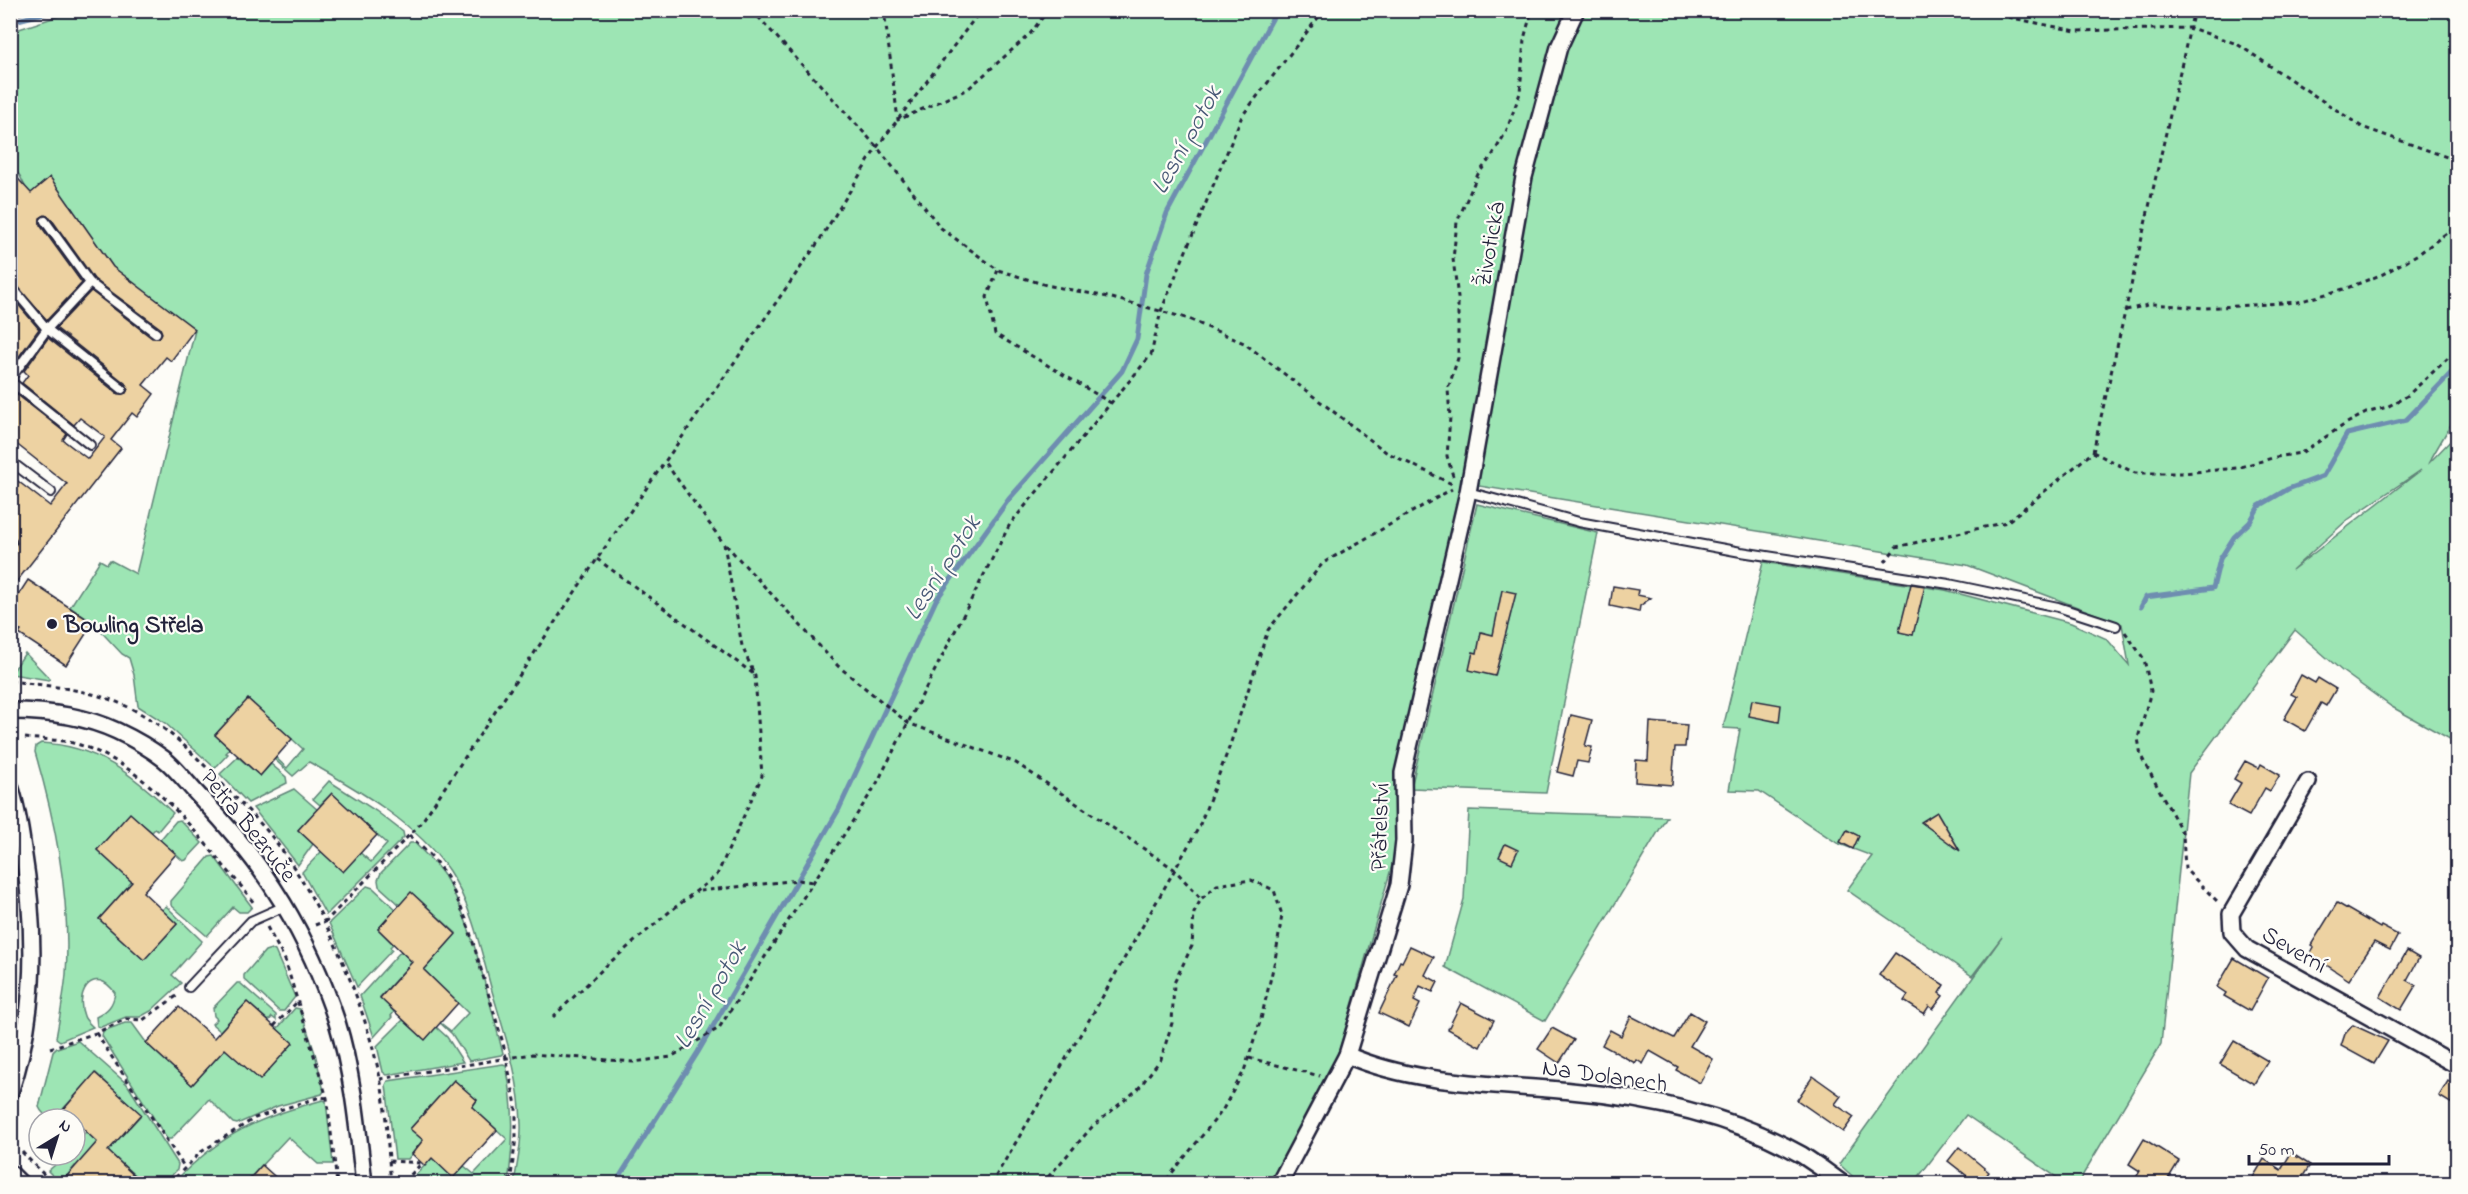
<svg xmlns="http://www.w3.org/2000/svg" width="2468" height="1194" font-family="'Indie Flower',sans-serif">
	<style>
		.green { fill: #9de5b4; stroke: #608478; stroke-width: 1.5; fill-rule: evenodd }
		.lines { fill: none; stroke-linecap: round; stroke-linejoin: round }
		.stream { stroke: #6e8db0; stroke-width: 5 }
		.building { fill: #edd2a2; stroke: #22223b; stroke-width: 1.5 }
		.lane-casing { stroke: #22223b; stroke-width: 12 }
		.street-casing { stroke: #22223b; stroke-width: 20 }
		.path { stroke: #22223b; stroke-width: 3; stroke-dasharray: 4.5 4.5; stroke-linecap: butt }
		.lane { stroke: #fdfcf7; stroke-width: 8 }
		.street { stroke: #fdfcf7; stroke-width: 15 }
		.poi-dot { fill: #22223b; stroke: #fdfcf7; stroke-width: 2 }
		.labels { text-anchor: middle; stroke-width: 4.5; stroke-linejoin: round; paint-order: stroke }
		.street-label { font-size: 24px; fill: #22223b; stroke: #fdfcf7 }
		.poi-label { font-size: 24px; font-weight: bold; fill: #22223b; stroke: #fdfcf7; text-anchor: start }
		.water-label { font-size: 26px; font-style: italic; fill: #485876; stroke: #fdfcf7 }
	</style>
	<rect width="100%" height="100%" fill="#fdfcf7"/>
	<filter id="ink" filterUnits="userSpaceOnUse"><feTurbulence type="fractalNoise" baseFrequency=".0167" numOctaves="2"/><feDisplacementMap in="SourceGraphic" scale="12" xChannelSelector="R" yChannelSelector="G"/><feConvolveMatrix kernelMatrix="1 2 1 2 8 2 1 2 1" color-interpolation-filters="sRGB"/></filter>
	<g filter="url(#ink)">
		<g class="green">
			<path d="M77,10L2457,11V414L2428,464L2457,434V743L2392,707L2342,671L2295,630L2189,773L2161,1044L2078,1183H2065L1966,1115L1914,1183H1860L1839,1164L2002,937L1972,976L1847,890L1872,856L1837,843L1759,791L1729,790L1740,729L1723,728L1763,562L1945,590L2071,623L2107,639L2129,665L2122,624L1967,565L1461,483L1394,779L1400,837L1336,1062L1274,1183H514C517,1164 522,1144 521,1124C520,1078 505,1035 492,991C481,951 472,906 449,871C418,824 357,789 309,762L293,776L273,758L274,756L287,768L303,749L248,699L228,724L226,723L215,735L230,749L226,753L228,754L215,768L165,723L138,706L134,675L129,658L122,654L93,623L70,607L100,560L107,564L110,560L136,574L195,330L113,267L50,177L29,195L20,176L11,165L10,32ZM2421,470L2292,570L2346,521Z"/>
			<path d="M1477,504L1598,533L1546,793L1411,788Z"/>
			<path d="M25,653L50,679L49,680L11,674Z"/>
			<path d="M41,743C96,745 135,776 173,813L158,831L155,829L152,832L130,814L97,850L132,882L99,919L101,921L144,960L177,924L162,910L166,906L202,941L172,975L181,983L151,1011L140,1017H126L101,1027L97,1026L96,1017C108,1011 113,1005 115,993C95,964 74,991 84,1016C85,1020 90,1024 93,1027L60,1041L56,1038C60,1016 64,995 66,974C71,900 56,823 35,752L36,746Z"/>
			<path d="M238,757L260,776L271,764L286,777L287,783L248,803L220,774Z"/>
			<path d="M329,781L376,811L403,832L404,837L326,915L302,872L321,852L358,851L371,862L387,844L331,794L320,805L313,799Z"/>
			<path d="M294,789L319,811L311,819L309,818L298,830L313,844L298,865L253,808Z"/>
			<path d="M1469,810L1667,817L1545,1021L1445,967L1464,899Z"/>
			<path d="M180,820L202,843L186,860L183,861L160,840L176,821Z"/>
			<path d="M410,843H415C424,853 435,863 443,874C473,920 488,999 503,1053L501,1055L469,1061L452,1034L438,1021L451,1031L468,1013L424,970L456,933L414,895L400,905L379,886L378,880L381,873Z"/>
			<path d="M214,856L252,907L247,912H239L233,907L207,936L171,905V901L209,857Z"/>
			<path d="M367,886L373,888L398,911L378,929L393,944L390,947L392,950L357,987L329,923Z"/>
			<path d="M271,949L275,951L295,997L284,1011H279L244,979V975L265,951Z"/>
			<path d="M401,951L412,962L380,997L394,1012L391,1016L392,1017L374,1037L360,996Z"/>
			<path d="M237,983H240L276,1015V1020L272,1017L269,1021L247,1002L220,1031L212,1024L217,1019L214,1016L213,1008Z"/>
			<path d="M295,1008L300,1009L315,1053L324,1091L322,1094L278,1106L237,1124L233,1123L209,1099L171,1139H167L102,1036L103,1031L125,1023H132L148,1045L192,1085L225,1049L260,1079L292,1044L277,1029Z"/>
			<path d="M403,1020L423,1038L436,1027L447,1037L463,1062L387,1075L383,1072L377,1046Z"/>
			<path d="M78,1041L127,1084L178,1164L177,1170L164,1183H143L108,1151L128,1125L130,1127L141,1115L96,1073L63,1109L72,1119C59,1119 45,1121 39,1107L53,1052L57,1048Z"/>
			<path d="M503,1064L506,1065C515,1110 514,1139 508,1183H408L432,1158L453,1177L464,1166L474,1174L507,1139L472,1107L477,1100L454,1080L410,1129L423,1140L408,1159H395L386,1085L388,1081Z"/>
			<path d="M323,1100L326,1101L333,1164H318L288,1137L245,1183L172,1184C222,1133 257,1118 323,1100Z"/>
			<path d="M86,1132L97,1142L78,1168L75,1166L65,1178L70,1183H60L48,1171L55,1165L45,1155H75V1141Z"/>
		</g>
		<g class="lines">
			<g class="stream">
				<path d="M10,22L57,10"/>
				<path d="M2141,607L2146,597L2213,588L2220,559L2234,537L2250,522L2259,506L2288,489L2323,476L2347,434L2406,420L2458,366"/>
				<path d="M615,1184L698,1052L839,809L936,600L1009,499L1122,371L1137,339L1146,274L1167,213L1277,10"/>
			</g>
		</g>
		<g class="building">
			<path d="M10,170L31,193L50,177L113,267L195,329L171,361L166,357L143,385L154,394L137,417L132,413L111,440L121,448L10,590V548L17,543L15,538L10,535V475L50,506L67,484L10,439V399L15,393L67,434L63,440L88,459L105,437L80,418L74,425L22,383L28,375L24,371L48,338L118,394L126,393L128,389L126,384L56,328L91,291L152,338H159L162,333L160,328L94,279L50,217L45,215L40,218V225L82,283L47,320L10,279Z"/>
			<path d="M10,295L39,329L15,362L10,356Z"/>
			<path d="M28,580L93,623L66,665L19,634L21,631L10,625V608Z"/>
			<path d="M1911,584L1925,586L1913,635L1899,632Z"/>
			<path d="M1613,586L1638,590L1637,595L1651,598L1640,606L1639,612L1610,606Z"/>
			<path d="M1502,590L1516,593L1495,676L1469,670L1473,652L1477,653L1481,632L1493,635Z"/>
			<path d="M2301,675L2315,683L2318,678L2336,689L2326,706L2321,703L2305,731L2284,719L2297,697L2291,694Z"/>
			<path d="M248,699L292,739L260,776L215,735Z"/>
			<path d="M1752,700L1781,705L1779,722L1749,716Z"/>
			<path d="M1571,715L1592,720L1585,746L1592,747L1588,763L1577,761L1573,776L1557,772Z"/>
			<path d="M1650,722L1687,725L1685,747H1675L1672,785L1635,782L1636,760L1648,761Z"/>
			<path d="M2245,761L2259,768L2261,764L2280,775L2270,791L2265,788L2249,816L2228,805L2241,783L2234,779Z"/>
			<path d="M332,793L377,835L343,872L298,830Z"/>
			<path d="M1937,812L1960,851L1921,822Z"/>
			<path d="M130,813L176,854L143,892L177,924L144,960L99,919L132,882L97,850Z"/>
			<path d="M1847,830L1859,836L1853,849L1840,842Z"/>
			<path d="M1505,844L1518,850L1512,863L1499,857Z"/>
			<path d="M411,892L456,934L424,970L458,1003L425,1040L380,998L412,962L378,929Z"/>
			<path d="M2337,903L2380,928L2381,926L2398,935L2390,950L2374,942L2349,980L2310,954L2314,947L2311,945Z"/>
			<path d="M1410,946L1434,957L1425,975L1438,982L1433,992L1420,986L1414,1001L1420,1004L1409,1027L1379,1013L1397,975L1394,974L1400,961L1402,962Z"/>
			<path d="M2407,951L2419,958L2407,980L2416,985L2401,1010L2380,997Z"/>
			<path d="M1895,953L1944,985L1939,993L1943,996L1933,1009L1929,1006L1924,1014L1904,1001L1908,995L1879,975Z"/>
			<path d="M2234,958L2268,978L2250,1011L2224,996L2226,993L2217,987Z"/>
			<path d="M247,1002L293,1043L260,1080L225,1049L192,1085L146,1043L179,1007L214,1038Z"/>
			<path d="M1461,1003L1494,1020L1480,1047L1448,1029Z"/>
			<path d="M1690,1012L1705,1021L1690,1046L1713,1059L1700,1083L1676,1070L1678,1067L1650,1051L1643,1064L1637,1060L1635,1063L1602,1045L1610,1030L1621,1036L1631,1016L1674,1038Z"/>
			<path d="M2353,1025L2388,1041L2374,1064L2341,1046L2345,1034Z"/>
			<path d="M1552,1028L1574,1040L1559,1063L1538,1049Z"/>
			<path d="M2234,1041L2268,1061L2254,1084L2220,1064Z"/>
			<path d="M95,1073L141,1114L108,1151L143,1184H60L97,1142L63,1110Z"/>
			<path d="M1813,1076L1841,1096L1835,1104L1854,1117L1843,1132L1797,1100Z"/>
			<path d="M454,1080L477,1100L472,1107L497,1130L453,1178L432,1158L425,1166L412,1154L423,1140L410,1129Z"/>
			<path d="M2448,1081L2457,1087V1107L2439,1096Z"/>
			<path d="M2144,1139L2179,1161L2165,1184H2132L2140,1171L2129,1164Z"/>
			<path d="M1959,1147L1989,1172L1980,1184H1961L1967,1176L1948,1161Z"/>
			<path d="M2291,1153L2310,1165L2300,1181L2304,1184H2249L2264,1159L2281,1170Z"/>
			<path d="M262,1165L283,1184H245Z"/>
		</g>
		<g class="lines">
			<g class="lane-casing">
				<g id="lane">
					<path d="M45,221L90,283L156,333"/>
					<path d="M10,285L47,329L122,389"/>
					<path d="M10,379L47,329L90,283"/>
					<path d="M10,381L90,445"/>
					<path d="M10,461L51,492"/>
					<path d="M1468,492L1579,522L1741,552L1949,584L2058,607L2116,626"/>
					<path d="M10,541L11,542"/>
					<path d="M189,987L251,921L285,906"/>
				</g>
			</g>
			<g class="street-casing">
				<g id="street">
					<path d="M10,711C46,711 85,716 117,731C132,738 151,749 164,759C178,770 189,786 202,799C266,866 308,934 337,1022C353,1074 358,1130 364,1184"/>
					<path d="M2308,782L2231,914L2232,932L2247,949L2458,1066"/>
					<path d="M10,786C17,807 20,827 23,849C36,929 37,1015 10,1092"/>
					<path d="M1347,1055C1415,1085 1497,1084 1571,1091C1650,1098 1732,1115 1802,1155C1816,1164 1830,1174 1843,1184"/>
					<path d="M10,1173L21,1184"/>
					<path d="M1279,1184L1347,1055L1399,885L1404,841L1403,773L1468,492L1524,177L1559,47L1576,10"/>
				</g>
			</g>
			<g class="path">
				<path d="M752,10L877,147L941,228L998,270L1046,285L1108,297L1186,318L1244,343L1386,452L1454,485"/>
				<path d="M884,10L898,120L968,89L1030,34L1048,10"/>
				<path d="M1973,10L2076,31L2191,28L2237,44L2362,127L2458,161"/>
				<path d="M10,16L34,10"/>
				<path d="M2008,17L2020,10"/>
				<path d="M998,270L987,297L995,334L1111,403"/>
				<path d="M2126,310L2152,304L2205,308L2298,302L2347,288L2383,274L2420,253L2448,232L2458,228"/>
				<path d="M2093,452L2135,473H2183L2237,468L2276,457L2301,453L2347,423L2366,413L2387,407L2407,396L2458,349"/>
				<path d="M1453,476L1447,456L1450,417L1448,389L1458,358V298L1453,259L1457,222L1478,174L1492,156L1506,132L1520,93L1524,39L1532,10"/>
				<path d="M726,545L838,666L908,723L1016,763L1174,869L1201,899"/>
				<path d="M597,559L755,675"/>
				<path d="M1885,562L1896,547L2007,522L2093,452L2194,10"/>
				<path d="M10,594L18,593"/>
				<path d="M2125,632L2144,659L2151,691L2138,738L2141,756L2183,834L2185,869L2220,904"/>
				<path d="M10,681C49,686 90,689 126,706C167,725 196,756 227,789C241,803 255,817 268,832C321,896 367,1007 382,1088C387,1119 388,1152 391,1184"/>
				<path d="M25,738C43,740 63,739 80,745C141,765 185,818 223,865C234,878 246,891 255,905"/>
				<path d="M409,835L432,857L447,877L466,919L503,1043L516,1105V1137L510,1184"/>
				<path d="M700,891L798,880L813,882"/>
				<path d="M315,925L327,920L421,823L597,559L819,241L877,147L981,10"/>
				<path d="M267,927L285,960L327,1098L337,1184"/>
				<path d="M553,1017L608,964L668,913L717,875L762,776L755,676L742,646L724,544L665,462"/>
				<path d="M274,1026L298,1001"/>
				<path d="M96,1033L185,1168"/>
				<path d="M50,1048L96,1033L126,1019L143,1020L178,995"/>
				<path d="M1249,1058L1320,1076"/>
				<path d="M380,1079L532,1054L634,1062L671,1057L719,1028L876,785L1010,524L1151,355L1161,311L1242,116L1324,10"/>
				<path d="M22,1152L53,1184"/>
				<path d="M389,1161L422,1163L402,1184"/>
				<path d="M169,1184L201,1152L255,1118L320,1097L327,1098"/>
				<path d="M991,1184L1095,1010L1199,827L1229,748L1268,630L1323,563L1452,489"/>
				<path d="M1042,1184L1092,1127L1138,1089L1161,1059L1172,1023L1174,983L1192,946L1194,913L1201,899L1217,885L1251,880L1274,890L1282,915L1275,960L1261,1019L1244,1071L1222,1111L1163,1184"/>
			</g>
			<use href="#lane" class="lane"/>
			<use href="#street" class="street"/>
		</g>
	</g>
	<circle class="poi-dot" cx="52" cy="624" r="6"/>
	<g class="labels">
		<g class="street-label">
			<text transform="translate(1489 244) rotate(-80)" y="8">Životická</text>
			<text transform="translate(249 825) rotate(51)" y="8">Petra Bezruče</text>
			<text transform="translate(1379 827) rotate(-88)" y="8">Přátelství</text>
			<text transform="translate(2295 949) rotate(30)" y="8">Severní</text>
			<text transform="translate(1605 1075) rotate(8)" y="8">Na Dolanech</text>
		</g>
		<g class="poi-label">
			<text x="64" y="632">Bowling Střela</text>
		</g>
		<g class="water-label">
			<text transform="translate(1185 139) rotate(-61)" y="9">Lesní potok</text>
			<text transform="translate(941 567) rotate(-57)" y="9">Lesní potok</text>
			<text transform="translate(709 994) rotate(-60)" y="9">Lesní potok</text>
		</g>
	</g>
	<rect width="2468" height="1194" fill="none" stroke="#fdfcf7" stroke-width="36"/>
	<rect x="18" y="18" width="2432" height="1158" fill="none" stroke="#22223b" stroke-width="2" filter="url(#ink)"/>
	<g transform="translate(57 1137) rotate(38)"><circle r="28" fill="#fdfcf7" stroke="#a5a5ac" stroke-width="1.5"/>
	<path d="M0-4.5L10 22L0 15L-10 22Z" fill="#22223b"/>
	<text y="-9" font-size="16" font-weight="bold" text-anchor="middle" fill="#22223b">N</text>
	</g>
	<path d="M2249 1155v9h140v-9" fill="none" stroke="#22223b" stroke-width="3"/>
	<text x="2258" y="1155" font-size="18" fill="#22223b" stroke="#fdfcf7" stroke-width="4.5" paint-order="stroke">50 m</text>
</svg>
